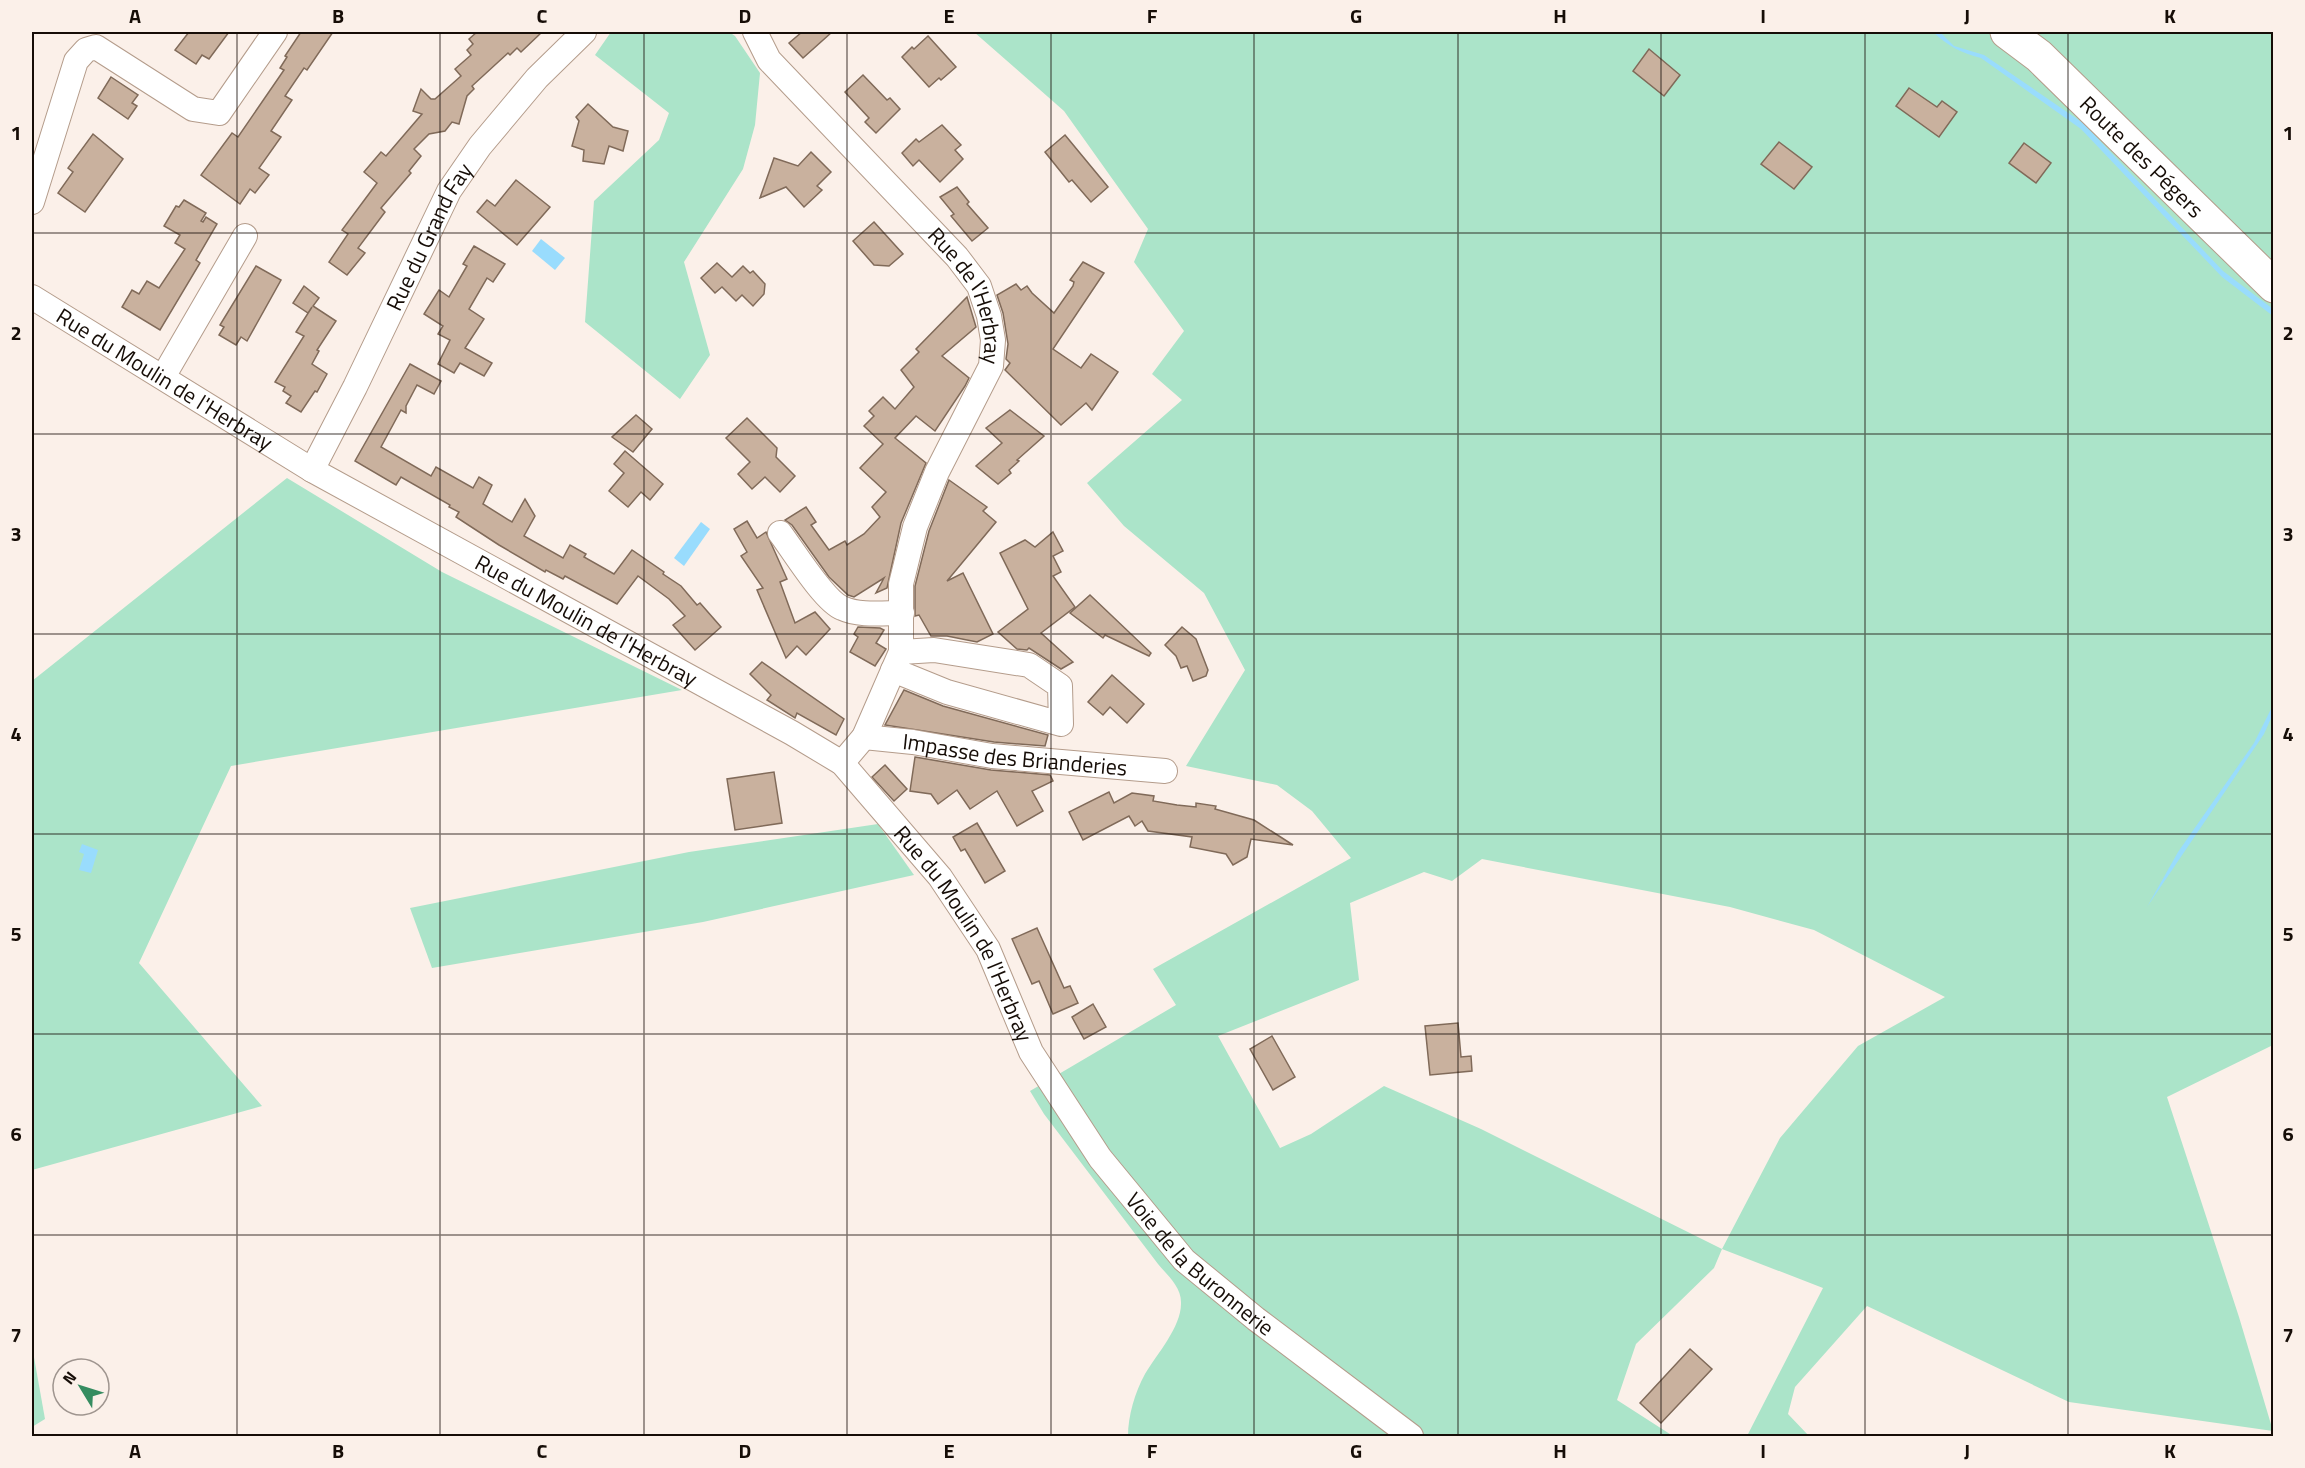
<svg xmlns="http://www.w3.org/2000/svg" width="2305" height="1468" font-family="'Titillium Web',sans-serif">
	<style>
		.green { fill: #abe4c9; fill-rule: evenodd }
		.water { fill: #99dcfd }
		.building { fill: #c9b19e; stroke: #806a59; stroke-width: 1.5 }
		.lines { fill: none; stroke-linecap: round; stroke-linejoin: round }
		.street-casing { stroke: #b49c8b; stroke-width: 26 }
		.secondary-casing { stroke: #b49c8b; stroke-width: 35 }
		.street { stroke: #fff; stroke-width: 24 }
		.secondary { stroke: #fff; stroke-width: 33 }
		.grid { fill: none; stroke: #160d07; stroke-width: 1.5; stroke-opacity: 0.55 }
		.labels { text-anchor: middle; stroke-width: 6; stroke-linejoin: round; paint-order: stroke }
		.street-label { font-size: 22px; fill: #160d07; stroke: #fbf0e9 }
		.neatline { fill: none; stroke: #160d07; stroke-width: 2 }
		.grid-label { font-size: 20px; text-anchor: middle; font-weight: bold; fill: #160d07 }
	</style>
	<rect width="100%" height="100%" fill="#fbf0e9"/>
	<g class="green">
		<path d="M611,32H729L735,36L760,73L755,125L743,169L684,262L710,355L680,399L585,322L594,201L659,140L669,113L595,55Z"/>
		<path d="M974,32H2273V1045L2167,1097L2239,1317L2273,1431L2069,1402L1867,1306L1795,1387L1788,1414L1809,1436H1747L1823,1288L1722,1249L1714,1268L1636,1344L1617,1400L1673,1436H1128C1128,1416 1135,1392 1145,1374C1157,1354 1181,1327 1181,1304C1182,1287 1167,1275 1158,1264L1044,1114L1030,1091L1176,1005L1153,969L1351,858L1312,811L1277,785L1186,766L1245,670L1204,593L1124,526L1087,483L1182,400L1152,374L1184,331L1134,262L1148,229L1064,111ZM1482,859L1730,907L1814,930L1945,997L1858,1046L1780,1138L1722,1249L1481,1129L1384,1086L1311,1134L1280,1148L1218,1036L1359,980L1350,903L1424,872L1452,881Z"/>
		<path d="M287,478L442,572L682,690L231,766L139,963L262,1106L32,1170V681Z"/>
		<path d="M878,824L914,875L703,922L432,968L410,908L689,852Z"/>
		<path d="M32,1346L45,1419L32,1427Z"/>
	</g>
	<g class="water">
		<path d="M1933,32H1940L1954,46L1984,55L2083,123L2223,271L2273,309V316L2222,277L2081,129L1981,58C1961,53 1948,46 1933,32Z"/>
		<path d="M541,239L565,258L555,270L532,251Z"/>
		<path d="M701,522L710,529L684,566L674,558Z"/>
		<path d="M2273,705V714L2264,734L2147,907L2178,852L2254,743Z"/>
		<path d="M82,844L98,850L91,873L79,870L84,854L79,852Z"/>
	</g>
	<g class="building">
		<path d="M189,32H229L209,59L202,55L196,64L175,50Z"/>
		<path d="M301,32H333L307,70L304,68L285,96L292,100L271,131L281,137L259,168L269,175L255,193L250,189L240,204L201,175L232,133L238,137L284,70L280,68L287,57L285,56Z"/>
		<path d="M477,32H542L521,52L517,48L510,55L508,53L472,86L474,89L467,96L459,124L452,122L445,131L429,134L414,149L421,156L409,171L411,173L381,208L385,212L358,248L365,253L347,275L329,262L348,234L342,230L377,183L364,172L381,152L386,156L422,114L413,111L421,89L431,99H435L461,76L455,69L471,55L467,50L473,44L469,39Z"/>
		<path d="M802,32H832L803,58L789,43Z"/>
		<path d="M928,36L956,67L941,80L939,78L929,87L902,57L912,47L914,49Z"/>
		<path d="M1649,49L1680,75L1664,96L1633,71Z"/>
		<path d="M863,75L887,100L890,98L900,109L876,133L865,122L869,118L845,92Z"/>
		<path d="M111,77L138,95L132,103L137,106L128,119L98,98Z"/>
		<path d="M1909,88L1937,107L1942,101L1957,112L1939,137L1896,106Z"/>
		<path d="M588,104L613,127L628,131L623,151L609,146L604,164L583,161L584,150L572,146L579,121L576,117Z"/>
		<path d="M942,125L961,145L955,150L963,159L940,182L919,160L913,166L902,153L916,139L919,142Z"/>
		<path d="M93,134L123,159L85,212L58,193L73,172L68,168Z"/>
		<path d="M1065,135L1108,187L1091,202L1072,180L1069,182L1045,152Z"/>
		<path d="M1779,142L1812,167L1794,189L1761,164Z"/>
		<path d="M2024,143L2051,163L2036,183L2009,163Z"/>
		<path d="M811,152L831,172L817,186L822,190L804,207L786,187L760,198L774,158L798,166Z"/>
		<path d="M516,180L550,207L517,245L477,212L487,200L495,206Z"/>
		<path d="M957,187L969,202L967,204L988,228L972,241L951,216L954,214L940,197Z"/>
		<path d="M184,200L206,213L201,221L203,222L206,217L217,224L196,260L200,263L160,330L122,307L132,290L139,294L147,281L159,288L185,249L175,243L180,235L164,226L176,206L179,207Z"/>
		<path d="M874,222L903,254L889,266L874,265L853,241Z"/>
		<path d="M474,246L505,264L493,282L487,278L469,309L484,319L465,348L492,363L484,376L460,363L454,373L438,364L450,340L438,334L443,326L424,314L439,290L449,297L467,266L463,264Z"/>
		<path d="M1083,262L1104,273L1053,349L1081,368L1091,354L1118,372L1092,410L1086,403L1061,425L1005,370L1010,363L1006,359L1008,344L1003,313L997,295L1016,284L1021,290L1027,286L1032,293L1054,313L1073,286L1074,282L1070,280Z"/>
		<path d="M717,263L732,277L743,266L750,273L753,271L765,284L764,294L753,306L742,295L736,301L722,287L715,293L701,278Z"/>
		<path d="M256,266L281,280L247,341L241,337L236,345L219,335L224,327L220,325Z"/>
		<path d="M304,286L319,298L313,306L336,321L317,350L319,351L312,364L327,374L317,392L315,391L301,412L286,403L291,396L283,391L285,387L275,382L304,336L296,332L312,307L308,313L293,303Z"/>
		<path d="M967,297L976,327L942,356L969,378L965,386L935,431L916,416L895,438L926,463L901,523L887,588L876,593L884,578L854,597L848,595L829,577L792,525L785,520L806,507L816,522L811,525L829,550L845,541L847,545L864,534L880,517L872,507L886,492L860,468L883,444L864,426L874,416L869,411L883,397L895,409L914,387L901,370L919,352L916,349Z"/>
		<path d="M410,364L441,381L434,394L417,385L406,406V413L401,410L381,447L431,476L436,467L473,488L479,477L492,485L483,504L512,522L525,499L535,516L524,536L563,558L570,545L586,554L584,557L614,574L632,550L664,572L663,574L681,586L697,605L700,603L721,627L695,650L673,625L685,616L669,599L638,576L617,604L565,576L563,579L546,570L545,572L499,545L456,517L459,512L449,507L450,505L401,477L396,485L355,461Z"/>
		<path d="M1010,410L1044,436L1017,460L1019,461L1009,470L1011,473L998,484L976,466L1002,443L986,428Z"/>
		<path d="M636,415L652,429L633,452L612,437Z"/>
		<path d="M747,418L777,448L776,457L795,476L780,492L765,477L752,489L738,474L750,462L726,438Z"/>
		<path d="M625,451L663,484L650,500L641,492L628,507L609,491L624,473L614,464Z"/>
		<path d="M949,480L987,507L983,511L996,522L947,581L963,573L993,634L977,642L947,636H931L919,615L915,616V586L929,531Z"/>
		<path d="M747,521L757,538L766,532L787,579L780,582L795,623L815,612L830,629L806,655L797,646L786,658L757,590L763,588L741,556L747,552L734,529Z"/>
		<path d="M1053,532L1063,551L1053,556L1061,572L1053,576L1075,607L1041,633L1073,662L1061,669L1029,648L1027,650L1017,649L998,632L1028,609L1000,553L1025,540L1035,547Z"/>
		<path d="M1090,595L1151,653L1149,656L1105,635L1103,638L1070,613Z"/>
		<path d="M858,627L880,628L884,630L876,643L886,649L875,666L850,652L858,637L854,634Z"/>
		<path d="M1182,627L1196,639L1208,670L1206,676L1193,681L1187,666L1181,668L1176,656L1165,645Z"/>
		<path d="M762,662L844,719L836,735L797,713L795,718L767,700L771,695L750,674Z"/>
		<path d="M1112,675L1144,704L1127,723L1110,707L1103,715L1088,702Z"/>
		<path d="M904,690L943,706L1048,735L1045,746L994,742L885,725Z"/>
		<path d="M915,757L991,770L1050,775L1053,781L1032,791L1043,811L1017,826L997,791L970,809L957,790L938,804L931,794L910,791Z"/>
		<path d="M885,765L907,789L894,801L872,777Z"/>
		<path d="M774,772L782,823L735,830L727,779Z"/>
		<path d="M1109,792L1114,803L1132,793L1154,796L1153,801L1177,805L1196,807V803L1216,806L1215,809L1254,820L1293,845L1251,839L1247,857L1233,865L1226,854L1190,847L1192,837L1148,831L1142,821L1135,826L1129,816L1083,840L1069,812Z"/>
		<path d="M977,823L1005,871L985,883L965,849L961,851L953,837Z"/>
		<path d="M1037,928L1064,988L1070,986L1078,1003L1053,1014L1039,981L1032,984L1012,939Z"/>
		<path d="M1093,1004L1106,1027L1084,1039L1072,1017Z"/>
		<path d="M1458,1023L1461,1057L1471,1056L1472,1071L1430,1075L1425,1026Z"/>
		<path d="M1272,1036L1295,1077L1273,1090L1250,1049Z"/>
		<path d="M1690,1349L1712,1369L1661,1423L1640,1403Z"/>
	</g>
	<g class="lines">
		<g class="street-casing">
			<g id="street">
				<path id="s1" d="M755,32L769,60L957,257L979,286L989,316L993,340L991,366L937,472L915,527L901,584V652L864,737L842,763"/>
				<path d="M32,202L76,61L86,50L96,47L193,109L219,113L275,32"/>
				<path id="s2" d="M32,297L312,470L792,733L842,763L940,877L988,949L1031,1052L1100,1158L1184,1260L1256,1319L1411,1436"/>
				<path d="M163,377L245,236"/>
				<path id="s3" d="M312,470L355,387L449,191L480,146L537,78L584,32"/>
				<path d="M780,533C793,550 824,601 842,608C859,616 883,613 902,613"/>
				<path d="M893,670L947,692L1061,724L1060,686L1029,665L934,650L901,652"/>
				<path id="s4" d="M864,737L913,742L992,756L1165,771"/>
			</g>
		</g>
		<g class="secondary-casing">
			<g id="secondary">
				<path id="s5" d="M2007,32L2039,56L2274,286"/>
			</g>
		</g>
		<use href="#street" class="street"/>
		<use href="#secondary" class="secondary"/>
	</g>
	<path class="grid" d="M237,32V1436M440,32V1436M644,32V1436M847,32V1436M1051,32V1436M1254,32V1436M1458,32V1436M1661,32V1436M1865,32V1436M2068,32V1436M32,233H2274M32,434H2274M32,634H2274M32,834H2274M32,1034H2274M32,1235H2274"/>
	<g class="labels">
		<g class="street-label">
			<text dy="8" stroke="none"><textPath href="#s5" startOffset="184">Route des Pégers</textPath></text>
			<text dy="8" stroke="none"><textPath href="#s3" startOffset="261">Rue du Grand Fay</textPath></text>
			<text dy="8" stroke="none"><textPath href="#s1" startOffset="344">Rue de l'Herbray</textPath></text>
			<text dy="8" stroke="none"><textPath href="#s2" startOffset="156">Rue du Moulin de l'Herbray</textPath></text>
			<text dy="8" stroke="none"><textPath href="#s2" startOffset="642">Rue du Moulin de l'Herbray</textPath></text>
			<text dy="8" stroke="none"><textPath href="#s4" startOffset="152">Impasse des Brianderies</textPath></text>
			<text dy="8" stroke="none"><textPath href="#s2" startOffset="1146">Rue du Moulin de l'Herbray</textPath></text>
			<text dy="8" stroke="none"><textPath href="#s2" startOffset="1556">Voie de la Buronnerie</textPath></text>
		</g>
	</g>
	<rect width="2305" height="1468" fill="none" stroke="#fbf0e9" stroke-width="66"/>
	<g transform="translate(81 1387) rotate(308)"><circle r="28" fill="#fbf0e9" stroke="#9f958f" stroke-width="1.5"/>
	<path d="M0-4.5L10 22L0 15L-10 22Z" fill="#358c60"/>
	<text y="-9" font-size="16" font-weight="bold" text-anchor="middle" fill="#160d07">N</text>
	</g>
	<rect x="33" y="33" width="2239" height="1402" class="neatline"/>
	<g class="grid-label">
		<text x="135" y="23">A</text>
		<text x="338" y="23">B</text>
		<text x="542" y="23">C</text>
		<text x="745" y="23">D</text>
		<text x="949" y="23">E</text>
		<text x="1152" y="23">F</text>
		<text x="1356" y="23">G</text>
		<text x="1560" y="23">H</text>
		<text x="1763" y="23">I</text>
		<text x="1967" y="23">J</text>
		<text x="2170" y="23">K</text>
		<text x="16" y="140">1</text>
		<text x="2288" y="140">1</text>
		<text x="16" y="340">2</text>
		<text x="2288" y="340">2</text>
		<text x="16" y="541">3</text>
		<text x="2288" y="541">3</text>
		<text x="16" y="741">4</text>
		<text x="2288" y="741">4</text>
		<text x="16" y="941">5</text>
		<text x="2288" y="941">5</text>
		<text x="16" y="1141">6</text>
		<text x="2288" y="1141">6</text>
		<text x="16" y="1342">7</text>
		<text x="2288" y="1342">7</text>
		<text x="135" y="1458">A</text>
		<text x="338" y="1458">B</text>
		<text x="542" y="1458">C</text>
		<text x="745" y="1458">D</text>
		<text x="949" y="1458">E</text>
		<text x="1152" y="1458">F</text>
		<text x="1356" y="1458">G</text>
		<text x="1560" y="1458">H</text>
		<text x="1763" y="1458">I</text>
		<text x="1967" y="1458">J</text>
		<text x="2170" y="1458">K</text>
	</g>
</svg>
